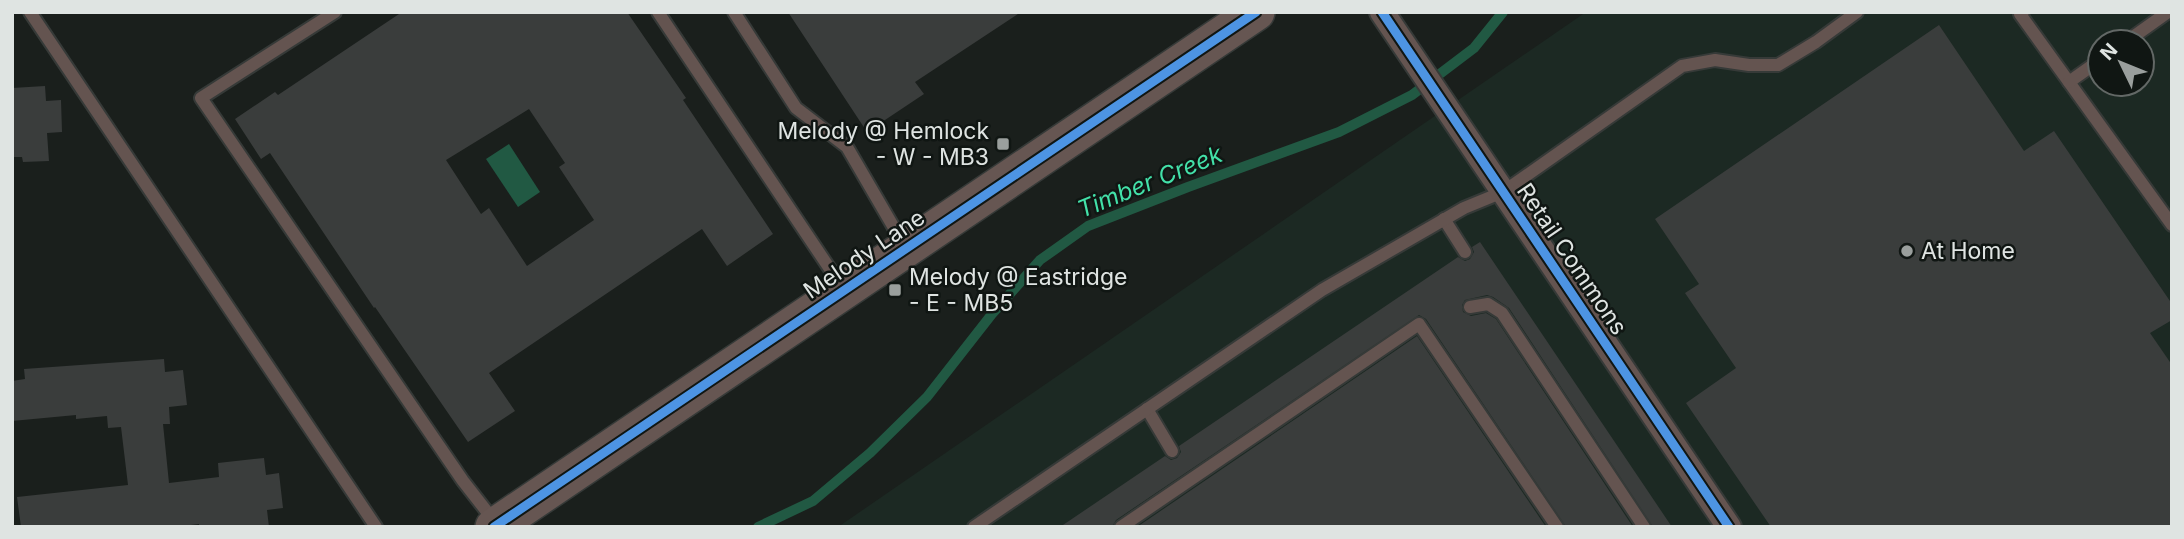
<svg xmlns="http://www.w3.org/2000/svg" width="2184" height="539" font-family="Inter,sans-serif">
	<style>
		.built { fill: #1c2923; fill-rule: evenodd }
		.water { fill: #215943 }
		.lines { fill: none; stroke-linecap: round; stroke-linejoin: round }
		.stream { stroke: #215943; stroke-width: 10 }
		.building { fill: #3a3d3c; fill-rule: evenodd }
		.lane-casing { stroke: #363a38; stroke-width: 16 }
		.street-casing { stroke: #363a38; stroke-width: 28 }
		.secondary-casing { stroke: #363a38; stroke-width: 40 }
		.lane { stroke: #645450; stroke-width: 12 }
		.street { stroke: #645450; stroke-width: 24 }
		.secondary { stroke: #665652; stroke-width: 37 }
		.cycleway-casing { stroke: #101613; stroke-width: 13 }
		.cycleway { stroke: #4d94e3; stroke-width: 9 }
		.poi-dot { fill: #9a9f9d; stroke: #101613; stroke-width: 2.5 }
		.labels { text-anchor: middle; stroke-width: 5; stroke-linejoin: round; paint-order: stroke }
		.poi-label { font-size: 23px; fill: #dfe4e2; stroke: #101613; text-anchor: start }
		.street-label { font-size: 23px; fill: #dfe4e2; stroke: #101613 }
		.water-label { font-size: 24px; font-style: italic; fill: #43e1a9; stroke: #101613 }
	</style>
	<rect width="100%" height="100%" fill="#1a1f1c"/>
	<path class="built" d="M1586,12H2172V527H838ZM2100,42H2142V84H2100Z"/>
	<path class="water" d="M509,144L540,192L518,207L486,159Z"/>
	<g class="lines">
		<path class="stream" d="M758,527L813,501L870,453L927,397L992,314L1040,260L1088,226L1188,187L1339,132L1412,95L1474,48L1503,12"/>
	</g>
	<g class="building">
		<path d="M402,12H627L686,98L683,100L773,234L727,266L702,229L489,373L515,411L468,442L375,307L374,308L270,153L261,159L235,119L275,92L278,95ZM529,109L565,163L559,167L594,220L527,266L489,208L481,214L446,160Z"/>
		<path d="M788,12H1021L915,82L924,94L867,132Z"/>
		<path d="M1939,25L2024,151L2054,131L2172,304V320L2150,333L2172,365V527H1771L1686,403L1736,368L1685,293L1699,284L1655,219Z"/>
		<path d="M45,86L46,101L61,100L62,132L47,133L49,161L23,162L22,157H12V88Z"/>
		<path d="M1480,242L1672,527H1653L1509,308L1493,297L1487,295L1465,300L1462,305L1463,312L1471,316L1486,313L1496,319L1633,527H1566L1426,319L1419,315L1116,520L1112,527H1060L1165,456L1171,460L1177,458L1181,452L1179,446L1458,257L1465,261L1470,259L1474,252L1472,247Z"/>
		<path d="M1417,336L1546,527H1137Z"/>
		<path d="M164,359L165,372L183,370L187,405L169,407L170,424H163L169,483L219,477L218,463L264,458L266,475L279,473L283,508L267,510L269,527L199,526V524L175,527H21L17,497L128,485L121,427L108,428L107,416L76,419V415L12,421V381L25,379L24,369Z"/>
	</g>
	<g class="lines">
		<g class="lane-casing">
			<g id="lane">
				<path d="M30,12L376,527"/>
				<path d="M335,12L201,98L463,481L495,522"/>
				<path d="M658,12L842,287"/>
				<path d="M734,12L796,108L847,147L904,245"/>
				<path d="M2023,12L2020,14L2172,225"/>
				<path d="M2126,42L2168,12"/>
				<path d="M2069,82L2100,60"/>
				<path d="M1444,219L1465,252"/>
				<path d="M1470,307L1488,304L1502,313L1644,527"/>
				<path d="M1147,409L1172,451"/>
				<path d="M974,527L1322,290L1464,208L1503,192L1682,66L1715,60L1749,65H1778L1816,42L1857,12"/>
				<path d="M1121,527L1419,324L1557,527"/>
			</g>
		</g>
		<g class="street-casing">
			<path id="street" d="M1382,12L1729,527"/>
		</g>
		<g class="secondary-casing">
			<path id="secondary" d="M494,527L1256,12"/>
		</g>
		<use href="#lane" class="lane"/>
		<use href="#street" class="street"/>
		<use href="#secondary" class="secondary"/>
		<g class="cycleway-casing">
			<g id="cycleway">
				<path d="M1382,12L1729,527"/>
				<path d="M494,527L1256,12"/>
			</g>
		</g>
		<use href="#cycleway" class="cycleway"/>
	</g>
	<g class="poi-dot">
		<rect x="996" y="137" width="14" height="14" rx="3.5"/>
		<circle cx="1907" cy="251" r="7"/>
		<rect x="888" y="283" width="14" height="14" rx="3.5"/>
	</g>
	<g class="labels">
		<g class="poi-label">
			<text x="989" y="139" text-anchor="end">Melody @ Hemlock<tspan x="989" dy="26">- W - MB3</tspan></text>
			<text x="1921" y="259">At Home</text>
			<text x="909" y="285">Melody @ Eastridge<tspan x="909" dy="26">- E - MB5</tspan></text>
		</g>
		<g class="street-label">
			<text transform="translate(864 254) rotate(-34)" y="8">Melody Lane</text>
			<text transform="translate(1572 259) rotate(56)" y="8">Retail Commons</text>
		</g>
		<g class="water-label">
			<text transform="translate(1150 182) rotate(-22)" y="8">Timber Creek</text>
		</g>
	</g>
	<rect width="2184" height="539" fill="none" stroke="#dfe4e2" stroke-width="28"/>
	<g transform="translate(2121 63) rotate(313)"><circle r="33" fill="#101613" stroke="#636866" stroke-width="2"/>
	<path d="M0-5L12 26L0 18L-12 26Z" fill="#9a9f9d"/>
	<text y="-10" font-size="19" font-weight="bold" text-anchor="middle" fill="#dfe4e2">N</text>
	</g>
</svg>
